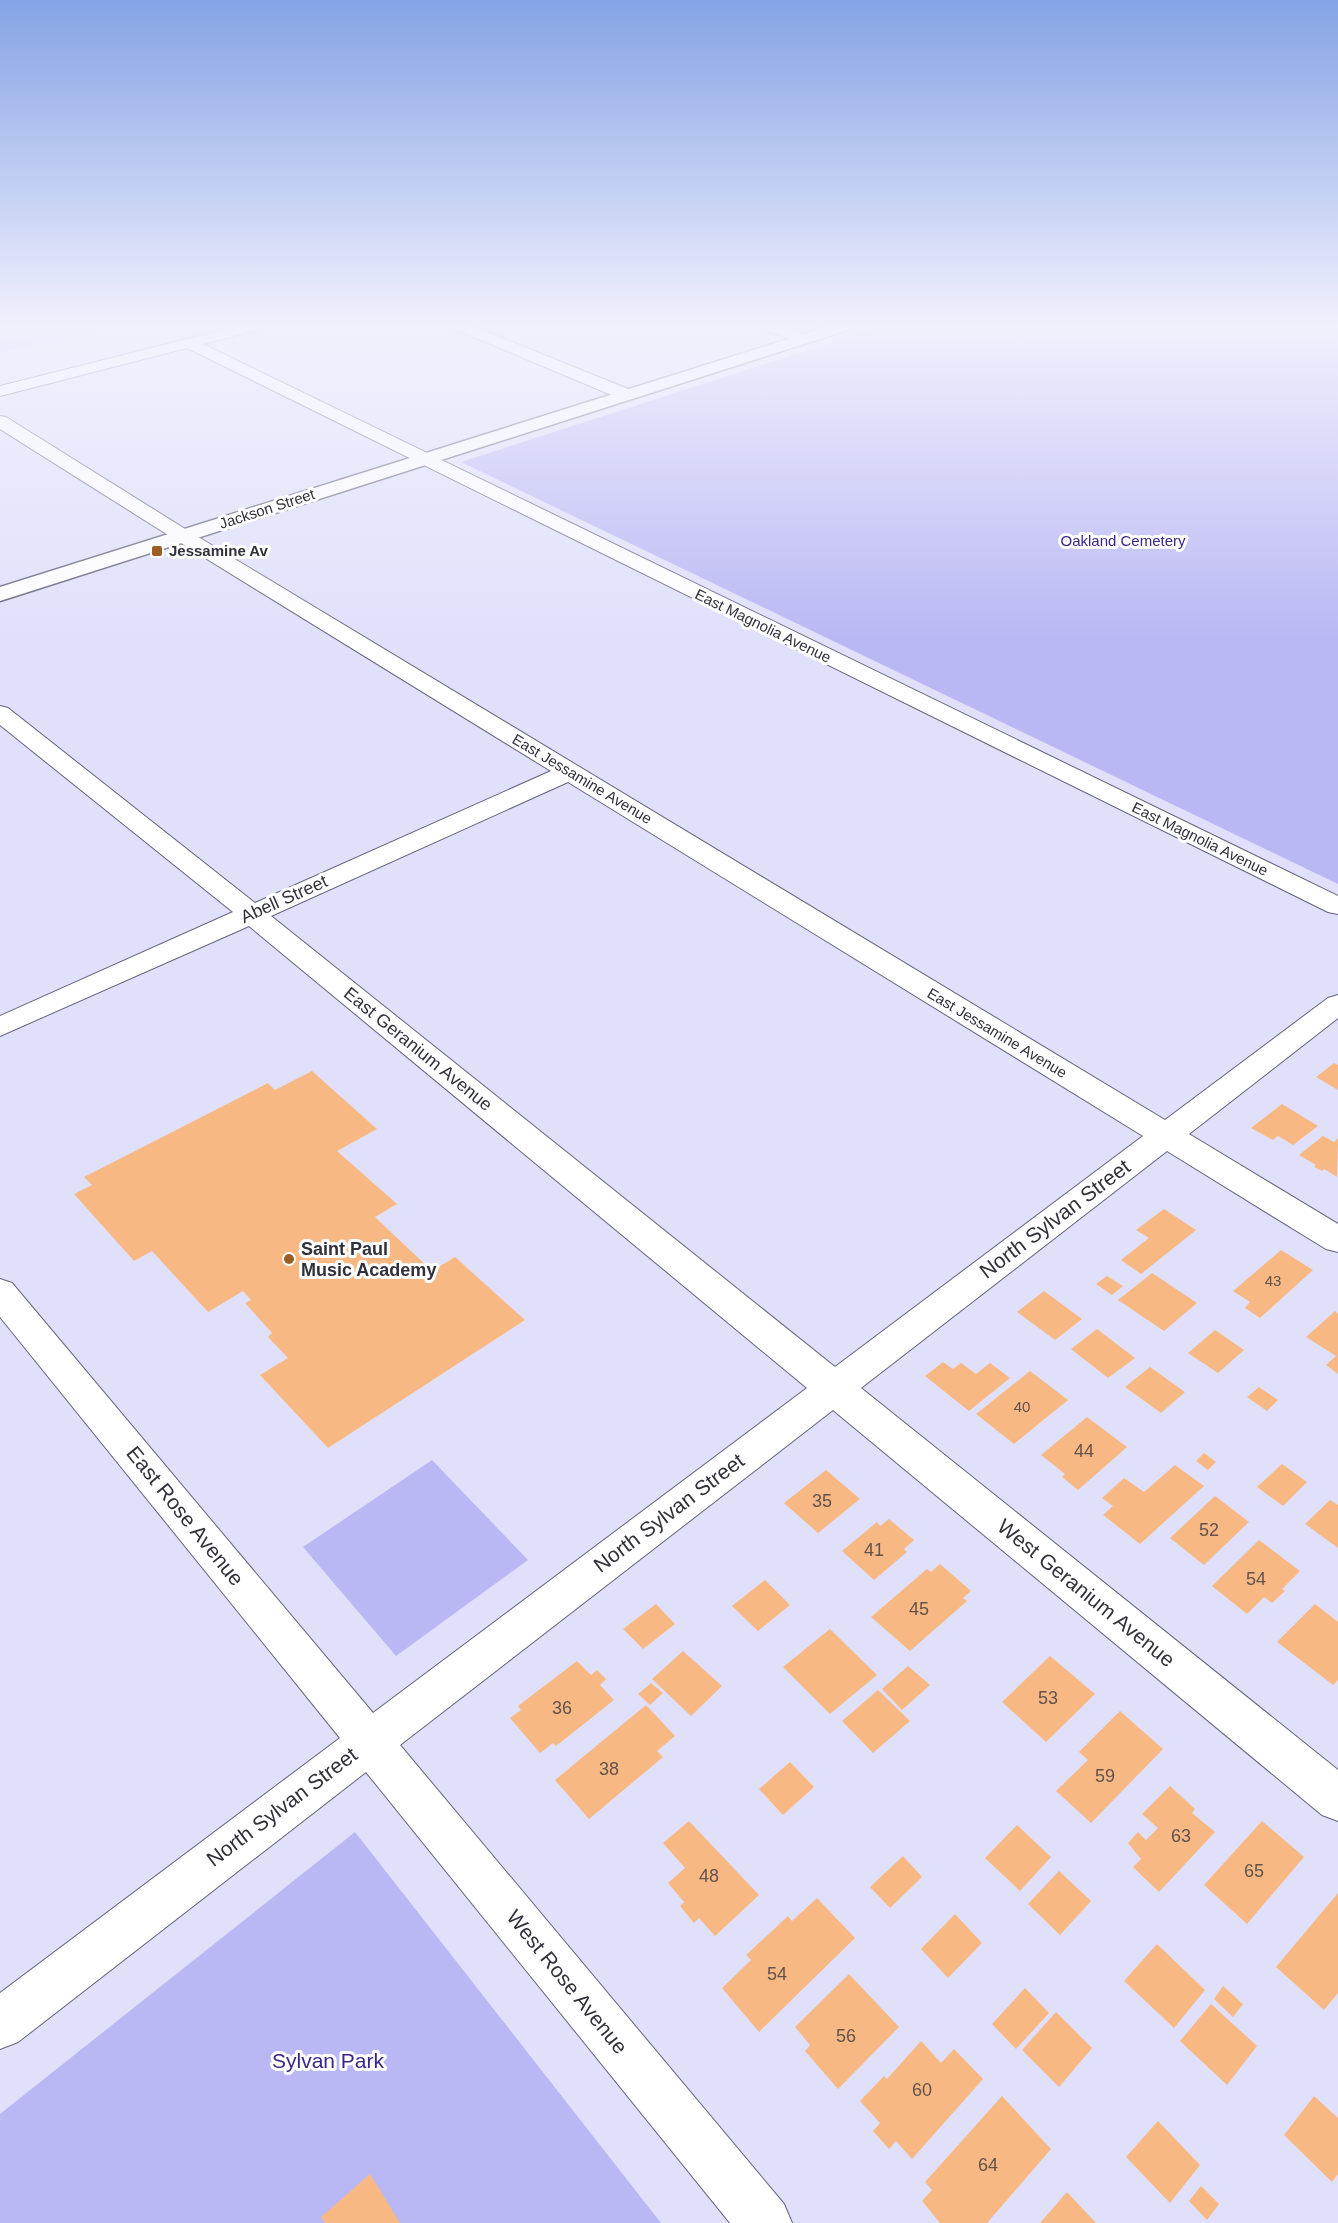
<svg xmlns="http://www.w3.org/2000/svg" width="1338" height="2223" font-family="Arial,sans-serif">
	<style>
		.green { fill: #b9b8f4 }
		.building { fill: #f8b884 }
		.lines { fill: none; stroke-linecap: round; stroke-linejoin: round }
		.street-casing { stroke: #65647c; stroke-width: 2 }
		.secondary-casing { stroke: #65647c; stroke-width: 3 }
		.street { fill: #fff; fill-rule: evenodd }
		.secondary { fill: #fff; fill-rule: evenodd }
		.poi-dot { fill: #9c5e24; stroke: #fff; stroke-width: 2 }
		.labels { text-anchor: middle; stroke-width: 6; stroke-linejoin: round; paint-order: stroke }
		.far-street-label { font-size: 15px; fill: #31313b; stroke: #fff }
		.far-park-label { font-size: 15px; fill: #3b2689; stroke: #fff }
		.far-poi-label { font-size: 15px; font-weight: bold; fill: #31313b; stroke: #fff; text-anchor: start }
		.number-label { font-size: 15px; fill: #63534d }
		.street-label { font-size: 18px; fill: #31313b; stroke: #fff }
		.poi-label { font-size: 18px; font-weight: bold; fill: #31313b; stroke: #fff; text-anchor: start }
		.near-number-label { font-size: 18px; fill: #63534d }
		.near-street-label { font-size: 21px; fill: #31313b; stroke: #fff }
		.near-park-label { font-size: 21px; fill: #3b2689; stroke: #fff }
	</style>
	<rect width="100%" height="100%" fill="#e0e0fb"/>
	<g class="green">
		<path d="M0,327H105L0,353Z"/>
		<path d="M880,327H1338V884L461,462Z"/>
		<path d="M432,1460L528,1560L396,1656L303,1547Z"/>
		<path d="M355,1832L661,2223H0V2114Z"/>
	</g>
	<g class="building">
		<path d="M1334,1063L1338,1065V1090L1316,1077Z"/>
		<path d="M312,1071L377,1129L337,1151L397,1204L375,1217L432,1271L455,1257L525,1320L328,1448L260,1375L288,1358L268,1337L272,1333L245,1303L251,1300L243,1291L208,1312L152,1251L134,1261L74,1194L92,1185L84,1177L268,1083L275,1090Z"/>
		<path d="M1282,1104L1318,1126L1293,1145L1278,1136L1273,1140L1251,1128Z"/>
		<path d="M1323,1136L1334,1142L1338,1138L1337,1177L1324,1169L1322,1171L1314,1167L1316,1165L1299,1155Z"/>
		<path d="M1164,1209L1196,1230L1141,1274L1121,1260L1149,1238L1136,1230Z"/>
		<path d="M1281,1250L1313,1270L1260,1318L1245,1308L1250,1302L1233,1291Z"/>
		<path d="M1152,1273L1197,1303L1164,1331L1118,1300Z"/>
		<path d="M1107,1276L1123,1286L1112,1295L1096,1284Z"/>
		<path d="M1044,1291L1082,1319L1055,1340L1017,1312Z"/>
		<path d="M1335,1311L1338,1314V1374L1326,1365L1336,1356L1306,1337Z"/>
		<path d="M1097,1329L1135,1358L1108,1378L1071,1349Z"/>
		<path d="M1215,1330L1244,1350L1218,1373L1188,1353Z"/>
		<path d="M943,1362L953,1369L961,1363L976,1374L990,1363L1010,1378L969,1411L925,1376Z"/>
		<path d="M1150,1367L1185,1392L1161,1413L1125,1387Z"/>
		<path d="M1030,1371L1068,1400L1014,1444L976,1414Z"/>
		<path d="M1259,1387L1278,1400L1267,1411L1247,1397Z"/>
		<path d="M1087,1417L1127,1447L1078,1490L1062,1477L1065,1474L1041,1455Z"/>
		<path d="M1204,1453L1216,1462L1208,1470L1196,1461Z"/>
		<path d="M1282,1464L1307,1482L1283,1506L1257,1487Z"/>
		<path d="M1175,1465L1204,1486L1140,1544L1103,1515L1113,1506L1102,1498L1124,1478L1144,1492Z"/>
		<path d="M826,1470L860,1499L818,1533L784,1503Z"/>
		<path d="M1215,1496L1249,1522L1204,1565L1170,1538Z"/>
		<path d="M1330,1500L1338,1505V1548L1305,1524Z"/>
		<path d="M889,1519L914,1540L904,1549L907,1552L874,1580L842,1551L877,1522L880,1526Z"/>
		<path d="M1259,1540L1300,1571L1282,1589L1285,1591L1272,1603L1264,1597L1247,1614L1212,1586Z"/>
		<path d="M940,1564L971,1591L963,1598L967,1601L910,1651L871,1617L927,1569L931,1572Z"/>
		<path d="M765,1580L790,1605L758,1631L732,1606Z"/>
		<path d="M656,1604L675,1624L643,1649L623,1629Z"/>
		<path d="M1315,1604L1338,1622V1680L1333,1685L1277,1642Z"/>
		<path d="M830,1629L877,1675L830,1714L783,1667Z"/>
		<path d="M683,1651L722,1686L691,1716L652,1679Z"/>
		<path d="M1050,1656L1095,1694L1046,1742L1002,1702Z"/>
		<path d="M577,1661L591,1675L597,1670L606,1679L600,1685L614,1700L556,1746L553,1743L540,1753L510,1718L521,1710L518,1706Z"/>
		<path d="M908,1666L930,1685L902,1710L882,1689Z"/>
		<path d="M651,1683L663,1693L650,1705L638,1694Z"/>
		<path d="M878,1690L910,1721L873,1753L842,1721Z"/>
		<path d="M646,1705L675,1736L657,1751L663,1757L589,1819L555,1780Z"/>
		<path d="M1120,1711L1163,1749L1091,1823L1056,1791L1088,1760L1079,1752Z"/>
		<path d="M790,1762L814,1787L783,1815L759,1789Z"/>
		<path d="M1170,1786L1195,1809L1192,1813L1215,1832L1159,1892L1133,1867L1141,1859L1128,1843L1138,1832L1146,1840L1158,1828L1142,1814Z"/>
		<path d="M689,1821L759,1895L715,1936L699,1918L694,1923L680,1906L684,1902L668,1883L685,1868L663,1843Z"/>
		<path d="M1262,1821L1304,1857L1247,1924L1204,1885Z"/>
		<path d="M1017,1825L1051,1857L1020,1891L985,1858Z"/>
		<path d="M903,1856L922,1877L890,1908L870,1887Z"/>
		<path d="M1059,1871L1091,1901L1060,1935L1028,1904Z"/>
		<path d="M1338,1893V1993L1324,2010L1276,1967Z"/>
		<path d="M817,1898L855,1938L759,2032L722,1988L751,1960L746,1955L788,1916L792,1921Z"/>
		<path d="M955,1914L982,1943L948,1978L921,1949Z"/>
		<path d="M1157,1944L1205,1990L1174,2028L1124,1981Z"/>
		<path d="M849,1974L899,2027L838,2089L805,2051L810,2045L795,2027Z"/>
		<path d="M1223,1986L1243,2004L1233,2017L1214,1999Z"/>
		<path d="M1025,1988L1049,2013L1016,2049L992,2024Z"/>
		<path d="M1211,2004L1257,2046L1227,2085L1180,2041Z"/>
		<path d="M1056,2012L1092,2048L1059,2087L1022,2050Z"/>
		<path d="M921,2041L941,2063L954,2049L983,2079L912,2159L896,2141L889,2149L873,2131L880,2123L860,2101L884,2076L887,2079Z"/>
		<path d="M1002,2096L1051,2149L987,2223H940L922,2201L932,2190L925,2182Z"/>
		<path d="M1314,2096L1338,2118V2174L1332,2182L1284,2135Z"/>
		<path d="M1158,2121L1200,2165L1170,2203L1126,2157Z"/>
		<path d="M370,2174L400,2223H325L321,2217Z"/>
		<path d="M1201,2186L1219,2204L1207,2220L1189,2201Z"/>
		<path d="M1067,2192L1096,2223H1040Z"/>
	</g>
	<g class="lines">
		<g class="street-casing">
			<g id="street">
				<path d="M235,327H261L258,330L203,344L1338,896V914L1328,912L187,348L0,396V386Z"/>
				<path d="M454,327H475L633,391L635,395L627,400L621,399L457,330Z"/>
				<path d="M762,327H784L810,336L812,339L804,344L765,330Z"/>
				<path d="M0,416L6,417L190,532L1165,1120L1328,998L1338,995V1018L1189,1134L1338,1224V1252L1326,1249L1167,1151L861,1388L1338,1770V1821L1322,1815L833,1410L400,1745L784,2204L792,2223H730L366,1772L18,2042L0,2049V1993L340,1738L0,1317V1279L12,1283L373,1713L807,1388L249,926L0,1036V1016L233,912L0,725V706L8,708L255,903L551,771L176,540L0,429ZM568,782L1143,1136L835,1367L271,916Z"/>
			</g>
		</g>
		<g class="secondary-casing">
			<path id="secondary" d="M826,327H850L848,330L0,601V587Z"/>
		</g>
		<use href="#street" class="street"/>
		<use href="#secondary" class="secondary"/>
	</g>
	<linearGradient id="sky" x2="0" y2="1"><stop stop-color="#85a3e5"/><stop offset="0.51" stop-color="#f1f1fd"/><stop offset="1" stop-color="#f1f1fd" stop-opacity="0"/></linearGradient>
	<rect width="1338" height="638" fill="url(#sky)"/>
	<g class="poi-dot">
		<rect x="151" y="545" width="12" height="12" rx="3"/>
		<circle cx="289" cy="1259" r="6"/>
	</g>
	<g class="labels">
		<g class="far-street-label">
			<text transform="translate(267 509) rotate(-18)" y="5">Jackson Street</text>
			<text transform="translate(763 626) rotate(26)" y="5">East Magnolia Avenue</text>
			<text transform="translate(582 779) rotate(31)" y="5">East Jessamine Avenue</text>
			<text transform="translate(1200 839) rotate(26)" y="5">East Magnolia Avenue</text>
			<text transform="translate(997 1033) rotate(31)" y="5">East Jessamine Avenue</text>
		</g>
		<g class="far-park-label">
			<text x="1123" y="546">Oakland Cemetery</text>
		</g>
		<g class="far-poi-label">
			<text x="169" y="556">Jessamine Av</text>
		</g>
		<g class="number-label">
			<text x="1273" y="1286">43</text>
			<text x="1022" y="1412">40</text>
		</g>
		<g class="street-label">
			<text transform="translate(284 899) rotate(-24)" y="6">Abell Street</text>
			<text transform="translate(418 1049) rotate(39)" y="6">East Geranium Avenue</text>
		</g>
		<g class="poi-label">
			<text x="301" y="1255">Saint Paul<tspan x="301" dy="21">Music Academy</tspan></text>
		</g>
		<g class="near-number-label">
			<text x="1084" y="1457">44</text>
			<text x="822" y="1507">35</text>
			<text x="1209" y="1536">52</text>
			<text x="874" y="1556">41</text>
			<text x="1256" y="1585">54</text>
			<text x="919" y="1615">45</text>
			<text x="1048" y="1704">53</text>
			<text x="562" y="1714">36</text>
			<text x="609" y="1775">38</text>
			<text x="1105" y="1782">59</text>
			<text x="1181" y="1842">63</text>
			<text x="1254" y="1877">65</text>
			<text x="709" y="1882">48</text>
			<text x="777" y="1980">54</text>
			<text x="846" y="2042">56</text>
			<text x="922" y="2096">60</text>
			<text x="988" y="2171">64</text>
		</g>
		<g class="near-street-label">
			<text transform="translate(1055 1219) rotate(-37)" y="7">North Sylvan Street</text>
			<text transform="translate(669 1513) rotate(-37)" y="7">North Sylvan Street</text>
			<text transform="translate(185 1516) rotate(51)" y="7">East Rose Avenue</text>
			<text transform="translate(1086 1593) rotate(39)" y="7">West Geranium Avenue</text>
			<text transform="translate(282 1807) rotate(-37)" y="7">North Sylvan Street</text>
			<text transform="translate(567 1982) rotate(51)" y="7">West Rose Avenue</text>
		</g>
		<g class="near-park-label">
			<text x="328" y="2068">Sylvan Park</text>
		</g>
	</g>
</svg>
